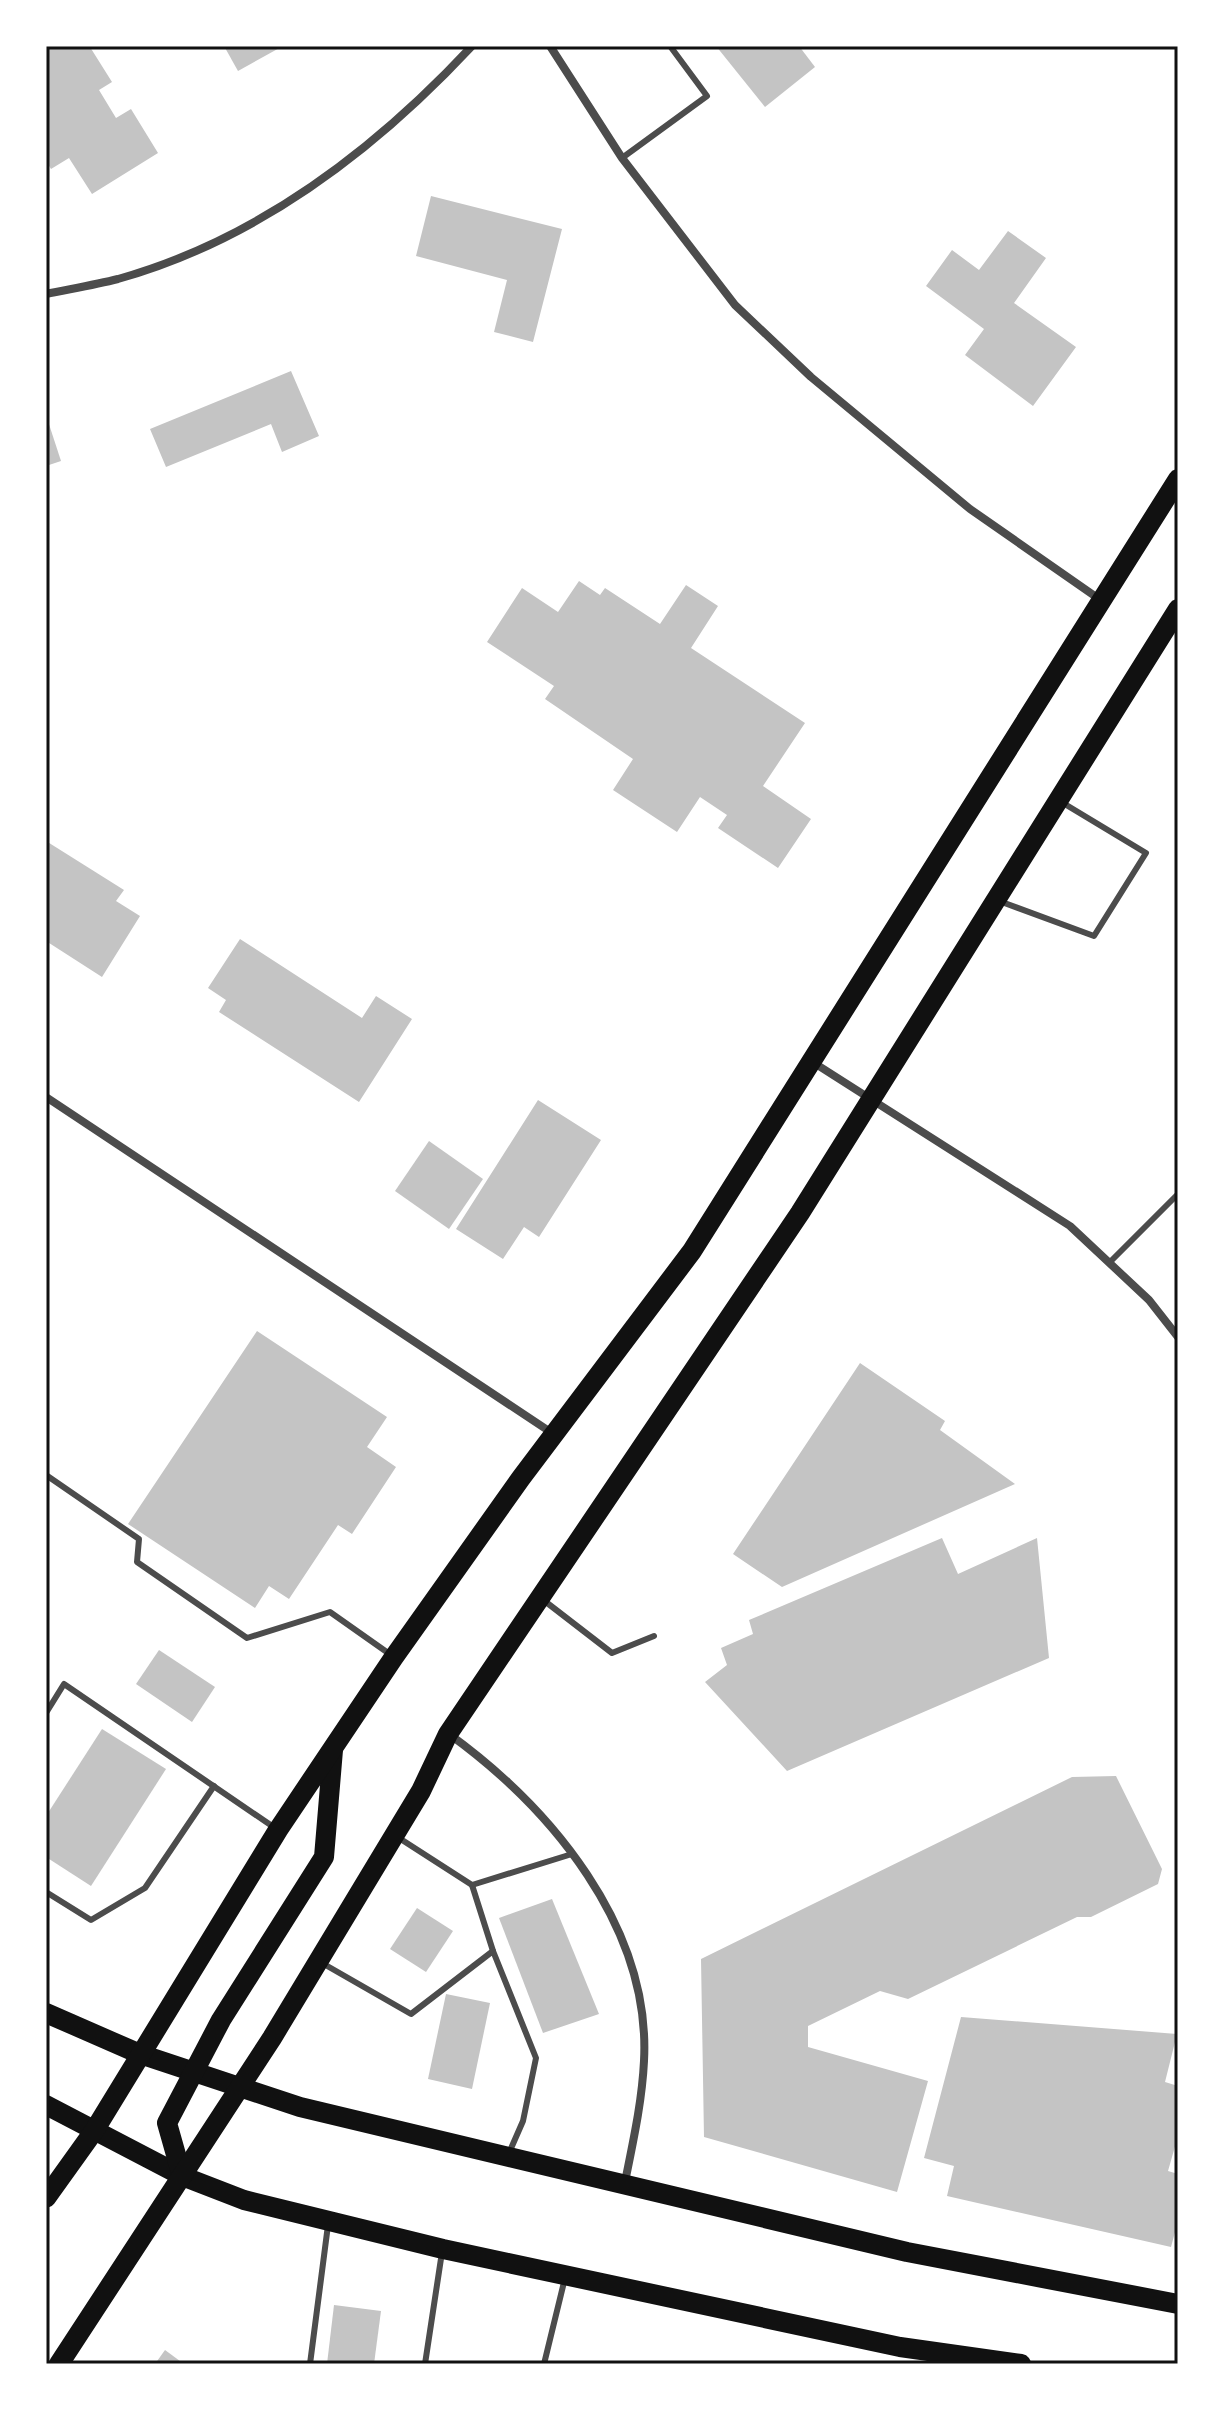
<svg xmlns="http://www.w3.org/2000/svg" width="1224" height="2410" font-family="Rubik,sans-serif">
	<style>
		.building { fill: #c4c4c4 }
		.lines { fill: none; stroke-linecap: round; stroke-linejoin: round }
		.service { stroke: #4c4c4c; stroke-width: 6 }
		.minor { stroke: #4c4c4c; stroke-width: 8 }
		.primary { stroke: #111; stroke-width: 20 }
		.neatline { fill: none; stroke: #111; stroke-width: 3 }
	</style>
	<rect width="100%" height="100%" fill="#fff"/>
	<g class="building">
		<path d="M46,46L90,47L112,82L99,90L116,118L131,109L158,153L92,194L69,158L51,169L46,161Z"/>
		<path d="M224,46H283L238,71Z"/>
		<path d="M716,46H799L815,67L765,107Z"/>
		<path d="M431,196L562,229L533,342L494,332L507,280L416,256Z"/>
		<path d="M1008,231L1046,258L1014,303L1076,347L1033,406L965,355L984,329L926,286L952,250L979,270Z"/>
		<path d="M291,371L319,436L282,452L271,424L166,467L150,429Z"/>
		<path d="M46,415L61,461L46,466Z"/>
		<path d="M579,581L600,595L605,588L660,624L686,585L718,606L691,648L805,723L763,786L811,819L778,868L718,828L727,815L700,797L677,832L613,790L633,759L545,699L554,686L487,642L522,588L558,612Z"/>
		<path d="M46,841L124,890L116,901L140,916L102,977L46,941Z"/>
		<path d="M240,939L362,1018L376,996L412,1019L359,1102L219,1012L226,1000L208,988Z"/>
		<path d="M538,1100L601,1140L539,1237L524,1227L503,1259L456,1229Z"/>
		<path d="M429,1141L483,1179L449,1229L395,1191Z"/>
		<path d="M257,1331L387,1417L367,1447L396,1467L352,1534L338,1525L289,1599L269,1586L255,1608L128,1524Z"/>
		<path d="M860,1363L945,1421L940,1430L1015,1484L782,1587L733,1554Z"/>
		<path d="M942,1538L958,1574L1037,1538L1049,1658L787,1771L705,1682L727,1665L721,1648L753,1634L749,1620Z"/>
		<path d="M159,1650L215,1687L192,1722L136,1684Z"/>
		<path d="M102,1729L166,1769L91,1886L46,1857V1816Z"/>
		<path d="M1116,1776L1162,1869L1158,1884L1091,1917H1077L908,1999L880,1991L808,2026V2047L928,2081L897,2192L704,2137L701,1959L1072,1777Z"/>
		<path d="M552,1899L599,2014L543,2033L499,1918Z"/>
		<path d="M417,1908L453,1931L426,1972L390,1949Z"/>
		<path d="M446,1994L490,2003L472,2089L428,2079Z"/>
		<path d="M961,2017L1177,2034L1165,2082L1178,2086V2136L1168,2171L1178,2174V2221L1171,2247L947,2196L954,2166L924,2158Z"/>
		<path d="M334,2305L381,2311L374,2364H327Z"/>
		<path d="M165,2350L184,2364H155Z"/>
	</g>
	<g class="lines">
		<g class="service">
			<path d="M622,158L707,96L670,46"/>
			<path d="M999,901L1094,936L1146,853L1063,803"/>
			<path d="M1111,1261L1178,1194"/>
			<path d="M46,1475L139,1539L137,1562L247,1638L330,1612L391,1655"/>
			<path d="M542,1599L612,1653L654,1636"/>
			<path d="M46,1713L64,1684L275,1828"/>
			<path d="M399,1838L472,1885L493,1951"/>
			<path d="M472,1885L572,1854"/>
			<path d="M46,1892L91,1920L145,1888L214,1786"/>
			<path d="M322,1963L411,2014L493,1951L536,2058L523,2121L509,2153"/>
			<path d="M310,2364L328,2225"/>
			<path d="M425,2364L442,2252"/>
			<path d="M544,2364L565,2278"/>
		</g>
		<g class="minor">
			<path d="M550,46L622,158L735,305L811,377L970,509L1102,601"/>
			<path d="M46,294C70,289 94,285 118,279C257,240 375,150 472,46"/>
			<path d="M811,1061L1070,1226L1149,1300L1178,1337"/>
			<path d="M46,1097L552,1433"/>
			<path d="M449,1734C551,1808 651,1927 644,2061C642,2102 633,2142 625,2182"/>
		</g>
		<g class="primary">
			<path d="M46,2013L140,2054L300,2107L907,2252L1178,2304"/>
			<path d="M46,2105L182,2176L244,2200L443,2249L900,2347L1021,2364"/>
			<path d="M182,2176L167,2123L221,2020L324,1857L333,1750"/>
			<path d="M46,2198L94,2131L278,1830L394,1657L521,1478L692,1251L1178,479"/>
			<path d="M59,2364L272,2038L421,1791L448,1734L800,1213L1178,609"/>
		</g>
	</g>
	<rect width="1224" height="2410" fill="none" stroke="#ffffff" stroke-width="96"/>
	<rect x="48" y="48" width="1128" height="2314" class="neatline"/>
</svg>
